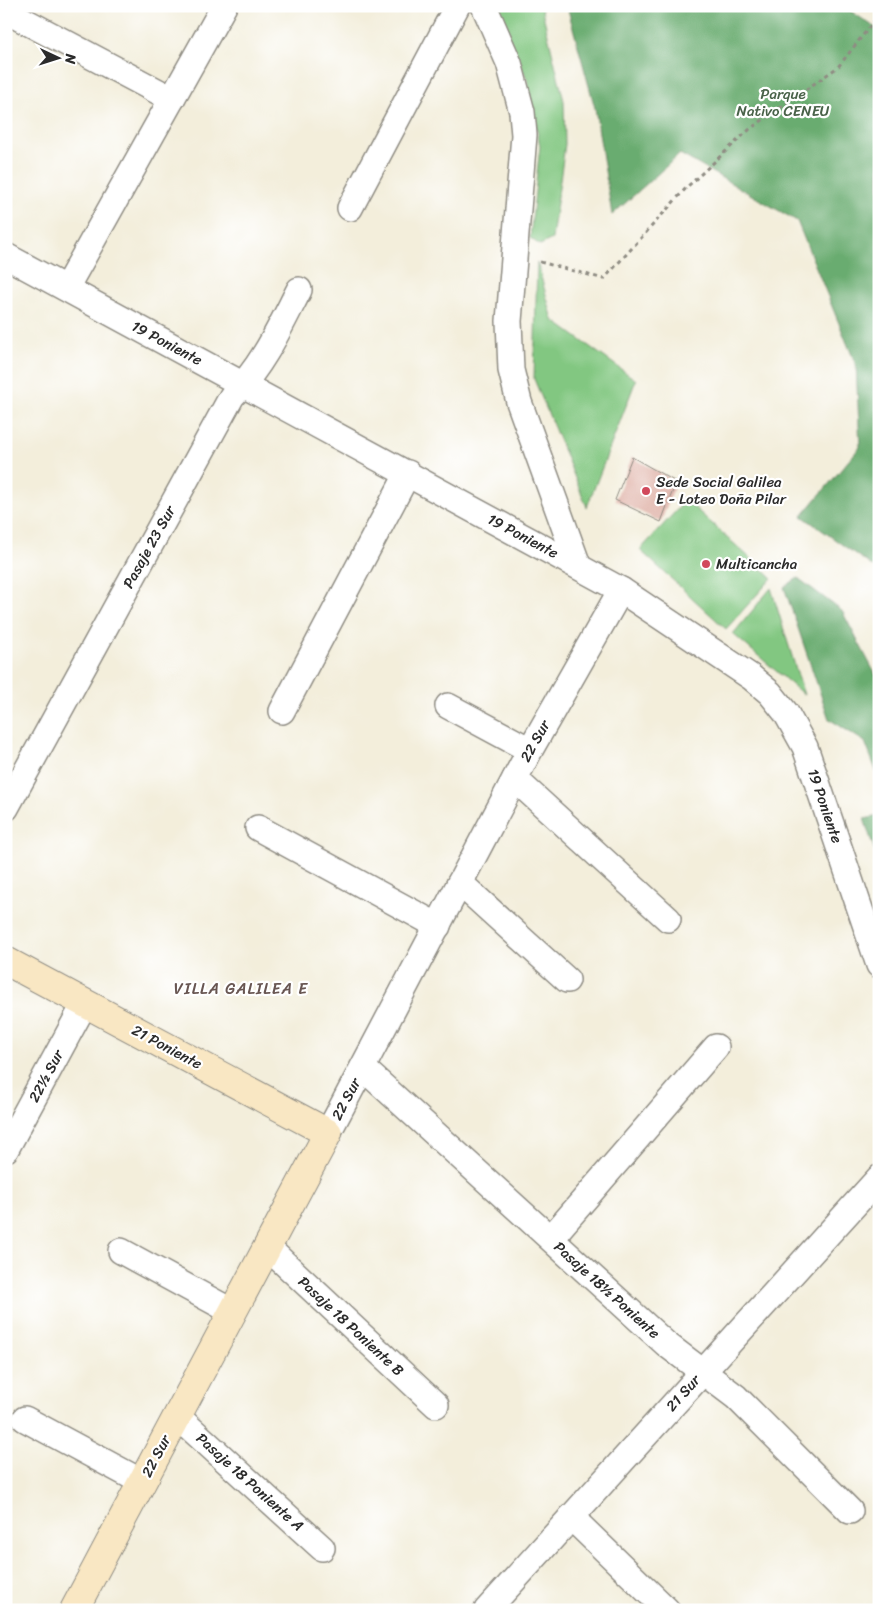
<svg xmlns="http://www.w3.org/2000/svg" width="885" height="1616" font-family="Sriracha,sans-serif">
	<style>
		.green { fill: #82c781; stroke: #567956 }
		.forest { fill: #69ac6f; stroke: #4a6c4d }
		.building { fill: #daa599 }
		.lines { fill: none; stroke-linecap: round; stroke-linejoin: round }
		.street-casing { stroke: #8f8c83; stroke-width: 28 }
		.secondary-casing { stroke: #8f8c83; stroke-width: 30 }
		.path { stroke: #8f8c83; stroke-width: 3; stroke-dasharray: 4 4; stroke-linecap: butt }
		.street { stroke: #fff; stroke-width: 25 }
		.secondary { stroke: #f9e7c3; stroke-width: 28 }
		.poi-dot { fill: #d1495b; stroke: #fff; stroke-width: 2 }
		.labels { text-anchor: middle; stroke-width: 4.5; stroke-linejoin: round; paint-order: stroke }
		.park-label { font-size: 15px; fill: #496249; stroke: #fff }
		.street-label { font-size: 15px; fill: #2b2b2b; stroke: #fff }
		.poi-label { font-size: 15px; fill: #2b2b2b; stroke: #fff; text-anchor: start }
		.neighbourhood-label { font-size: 16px; letter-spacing: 1px; fill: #685652; stroke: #fff }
	</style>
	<rect width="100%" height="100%" fill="#fff"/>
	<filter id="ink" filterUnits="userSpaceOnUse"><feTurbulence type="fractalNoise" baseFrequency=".02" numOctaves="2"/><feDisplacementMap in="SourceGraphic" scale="10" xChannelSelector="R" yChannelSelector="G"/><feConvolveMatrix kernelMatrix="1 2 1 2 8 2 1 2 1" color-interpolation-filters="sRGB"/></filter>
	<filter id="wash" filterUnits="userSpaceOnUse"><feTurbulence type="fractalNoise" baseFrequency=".0096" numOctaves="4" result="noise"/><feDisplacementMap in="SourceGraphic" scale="20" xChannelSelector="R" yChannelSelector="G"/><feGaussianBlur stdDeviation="1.12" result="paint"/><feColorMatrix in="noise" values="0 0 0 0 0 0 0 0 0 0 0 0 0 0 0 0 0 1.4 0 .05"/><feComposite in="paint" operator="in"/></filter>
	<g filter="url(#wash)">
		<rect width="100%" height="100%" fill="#f3eedb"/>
		<g class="green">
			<path d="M494,6H541L564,101L565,144L552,239L540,245L530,238L540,146L527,79Z"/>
			<path d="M537,262L553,320L636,380L587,507L534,379Z"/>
			<path d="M686,500L772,578L726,629L640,550Z"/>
			<path d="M771,588L804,695L733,634Z"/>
		</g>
		<g class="forest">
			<path d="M567,6H843L879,30V571L802,516L860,447L856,365L797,221L680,154L612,215L595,108Z"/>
			<path d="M798,578L842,611L879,681V778L865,742L829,719L784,587Z"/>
			<path d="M879,816V863L864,819Z"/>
		</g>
		<g id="blocks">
			<path class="building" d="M632,457L676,482L661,522L615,500Z"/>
		</g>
	</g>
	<g filter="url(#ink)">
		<use href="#blocks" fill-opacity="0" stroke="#8f8c83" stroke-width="1"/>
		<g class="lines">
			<g class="street-casing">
				<g id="street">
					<path d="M484,6L509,63L522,112L524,135L509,321L511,370L519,402L578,565"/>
					<path d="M6,11L172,99"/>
					<path d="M350,208L457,6"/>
					<path d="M6,256L621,590L751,677L770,693L786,713L805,747L879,965"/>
					<path d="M66,288L224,6"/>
					<path d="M448,706L530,750"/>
					<path d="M282,711L408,473"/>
					<path d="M515,779L668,919"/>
					<path d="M6,808L232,396C262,367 280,327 299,290"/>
					<path d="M258,828L438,926"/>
					<path d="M460,883L567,980"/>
					<path d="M363,1068L666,1344L736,1397L850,1511"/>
					<path d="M328,1133L530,750L621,590"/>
					<path d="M6,1149L85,1003"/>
					<path d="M551,1238L716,1047"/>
					<path d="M267,1247L436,1405"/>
					<path d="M121,1251L233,1312"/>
					<path d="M177,1416L322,1548"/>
					<path d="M25,1419L142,1482"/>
					<path d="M571,1517L667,1610"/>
					<path d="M487,1610L879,1178"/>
				</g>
			</g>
			<g class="secondary-casing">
				<path id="secondary" d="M6,961L328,1133L74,1610"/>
			</g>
			<path class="path" d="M540,262L604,279L688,186L750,129L838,67L879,15"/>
			<use href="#street" class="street"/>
			<use href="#secondary" class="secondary"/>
		</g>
	</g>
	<g class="poi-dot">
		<circle cx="646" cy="491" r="5"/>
		<circle cx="706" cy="564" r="5"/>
	</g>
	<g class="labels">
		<g class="park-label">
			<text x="783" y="99">Parque<tspan x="783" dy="17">Nativo CENEU</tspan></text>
		</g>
		<g class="street-label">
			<text transform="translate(167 343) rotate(28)" y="5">19 Poniente</text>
			<text transform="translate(523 536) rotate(28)" y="5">19 Poniente</text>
			<text transform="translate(149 547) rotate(-61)" y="5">Pasaje 23 Sur</text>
			<text transform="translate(535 741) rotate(-61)" y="5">22 Sur</text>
			<text transform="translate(825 806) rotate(71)" y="5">19 Poniente</text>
			<text transform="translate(167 1047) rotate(28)" y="5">21 Poniente</text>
			<text transform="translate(46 1076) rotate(-62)" y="5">22½ Sur</text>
			<text transform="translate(346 1099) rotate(-62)" y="5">22 Sur</text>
			<text transform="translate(607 1290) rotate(42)" y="5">Pasaje 18½ Poniente</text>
			<text transform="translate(351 1326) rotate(43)" y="5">Pasaje 18 Poniente B</text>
			<text transform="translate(683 1393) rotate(-48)" y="5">21 Sur</text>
			<text transform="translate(156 1456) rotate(-62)" y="5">22 Sur</text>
			<text transform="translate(250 1482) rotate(42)" y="5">Pasaje 18 Poniente A</text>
		</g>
		<g class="poi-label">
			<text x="656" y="487">Sede Social Galilea<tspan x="656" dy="17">E - Loteo Doña Pilar</tspan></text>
			<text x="716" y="569">Multicancha</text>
		</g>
		<g class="neighbourhood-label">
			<text x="241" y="994">VILLA GALILEA E</text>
		</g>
	</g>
	<rect width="885" height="1616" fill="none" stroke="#fff" stroke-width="25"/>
	<g transform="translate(58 58) rotate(94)" stroke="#ffffff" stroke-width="4" paint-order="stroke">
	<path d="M0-4L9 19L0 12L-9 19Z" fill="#2b2b2b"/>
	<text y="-8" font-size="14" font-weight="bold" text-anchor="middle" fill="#2b2b2b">N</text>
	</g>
</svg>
